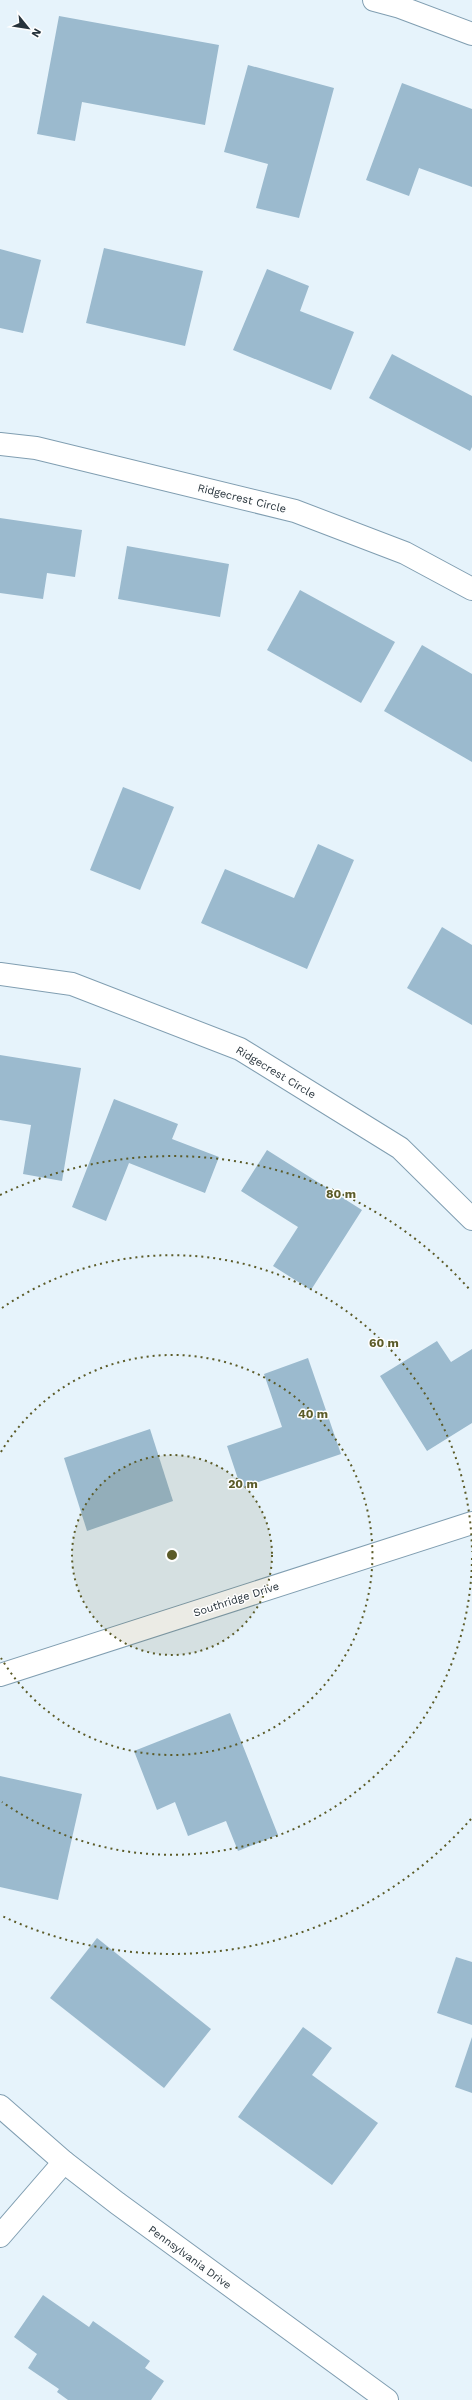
<svg xmlns="http://www.w3.org/2000/svg" width="472" height="2400" font-family="'Work Sans',sans-serif">
	<style>
		.building { fill: #9bbace }
		.lines { fill: none; stroke-linecap: round; stroke-linejoin: round }
		.minor-casing { stroke: #809eb1; stroke-width: 24 }
		.tertiary-casing { stroke: #809eb1; stroke-width: 24 }
		.minor { stroke: #fff; stroke-width: 22 }
		.tertiary { stroke: #fff; stroke-width: 22 }
		.ring { fill: none; stroke: #5b5b28; stroke-width: 2; stroke-dasharray: 2 4 }
		.labels { text-anchor: middle; stroke-width: 3; stroke-linejoin: round; paint-order: stroke }
		.street-label { font-size: 11px; fill: #27333b; stroke: #fefefe }
		.centre { fill: #5b5b28; stroke: #fefefe; stroke-width: 2 }
		.ring-label { font-size: 12px; text-anchor: middle; font-weight: bold; fill: #5b5b28; stroke: #fefefe; stroke-width: 3; stroke-linejoin: round; paint-order: stroke }
	</style>
	<rect width="100%" height="100%" fill="#e6f3fb"/>
	<g class="building">
		<path d="M59,16L219,45L205,125L82,102L75,141L37,134Z"/>
		<path d="M248,65L334,88L299,218L256,208L268,164L224,152Z"/>
		<path d="M402,83L472,109V187L419,168L409,196L366,180Z"/>
		<path d="M104,248L203,271L185,346L86,323Z"/>
		<path d="M0,249L41,260L23,333L0,328Z"/>
		<path d="M267,269L309,286L300,311L354,332L331,390L233,350Z"/>
		<path d="M392,354L472,396V447L470,451L369,398Z"/>
		<path d="M0,518L82,530L75,577L47,573L43,599L0,593Z"/>
		<path d="M127,546L229,564L220,617L118,599Z"/>
		<path d="M300,590L395,642L361,703L267,650Z"/>
		<path d="M422,645L472,674V762L384,711Z"/>
		<path d="M123,787L174,807L140,890L90,870Z"/>
		<path d="M318,844L354,860L307,969L201,923L225,869L294,898Z"/>
		<path d="M442,927L472,945V1025L407,988Z"/>
		<path d="M0,1055L81,1068L62,1181L23,1174L31,1125L0,1120Z"/>
		<path d="M114,1099L178,1124L172,1139L219,1157L205,1193L129,1163L106,1221L72,1207Z"/>
		<path d="M267,1150L362,1210L311,1290L273,1266L298,1227L241,1191Z"/>
		<path d="M437,1341L451,1362L472,1349V1423L427,1451L380,1376Z"/>
		<path d="M308,1358L341,1454L241,1488L227,1446L282,1427L264,1374Z"/>
		<path d="M150,1429L173,1501L87,1531L64,1458Z"/>
		<path d="M230,1713L278,1835L238,1851L226,1821L188,1836L175,1802L157,1810L134,1751Z"/>
		<path d="M0,1776L82,1794L58,1900L0,1887Z"/>
		<path d="M97,1938L211,2029L164,2088L50,1998Z"/>
		<path d="M456,1957L472,1962V2025L437,2013Z"/>
		<path d="M303,2027L332,2048L312,2075L378,2123L332,2185L238,2117Z"/>
		<path d="M472,2037V2093L455,2087Z"/>
		<path d="M43,2295L89,2327L93,2321L150,2361L145,2368L164,2381L151,2400H68L57,2392L59,2389L28,2368L37,2354L14,2337Z"/>
	</g>
	<g class="lines">
		<g class="minor-casing">
			<g id="minor">
				<path d="M374,0L400,7L472,34"/>
				<path d="M0,444L36,448L295,511L405,553L472,589"/>
				<path d="M0,974L72,984L240,1049L400,1148L472,1219"/>
				<path d="M0,2236L64,2162"/>
			</g>
		</g>
		<g class="tertiary-casing">
			<g id="tertiary">
				<path d="M0,1675L472,1523"/>
				<path d="M0,2106L64,2162L117,2203L387,2400"/>
			</g>
		</g>
		<use href="#minor" class="minor"/>
		<use href="#tertiary" class="tertiary"/>
	</g>
	<circle cx="172" cy="1555" r="100" fill="#5b5b28" fill-opacity=".12"/>
	<g class="ring">
		<circle cx="172" cy="1555" r="100"/>
		<path d="M1 1452A200 200 0 1 1 1 1658"/>
		<path d="M472 1558A300 300 0 0 1 2 1802M2 1308A300 300 0 0 1 472 1552"/>
		<path d="M471 1819A399 399 0 0 1 0 1915M0 1195A399 399 0 0 1 471 1291"/>
	</g>
	<g class="labels">
		<g class="street-label">
			<text transform="translate(242 498) rotate(14)" y="4">Ridgecrest Circle</text>
			<text transform="translate(276 1072) rotate(31)" y="4">Ridgecrest Circle</text>
			<text transform="translate(236 1599) rotate(-18)" y="4">Southridge Drive</text>
			<text transform="translate(190 2257) rotate(36)" y="4">Pennsylvania Drive</text>
		</g>
	</g>
	<circle cx="172" cy="1555" r="6" class="centre"/>
	<g class="ring-label">
		<text x="341" y="1198">80 m</text>
		<text x="384" y="1347">60 m</text>
		<text x="313" y="1418">40 m</text>
		<text x="243" y="1488">20 m</text>
	</g>
	<g transform="translate(28 28) rotate(120)" stroke="#fefefe" stroke-width="3" paint-order="stroke">
	<path d="M0-3L7 15L0 10L-7 15Z" fill="#27333b"/>
	<text y="-6" font-size="11" font-weight="bold" text-anchor="middle" fill="#27333b">N</text>
	</g>
</svg>
